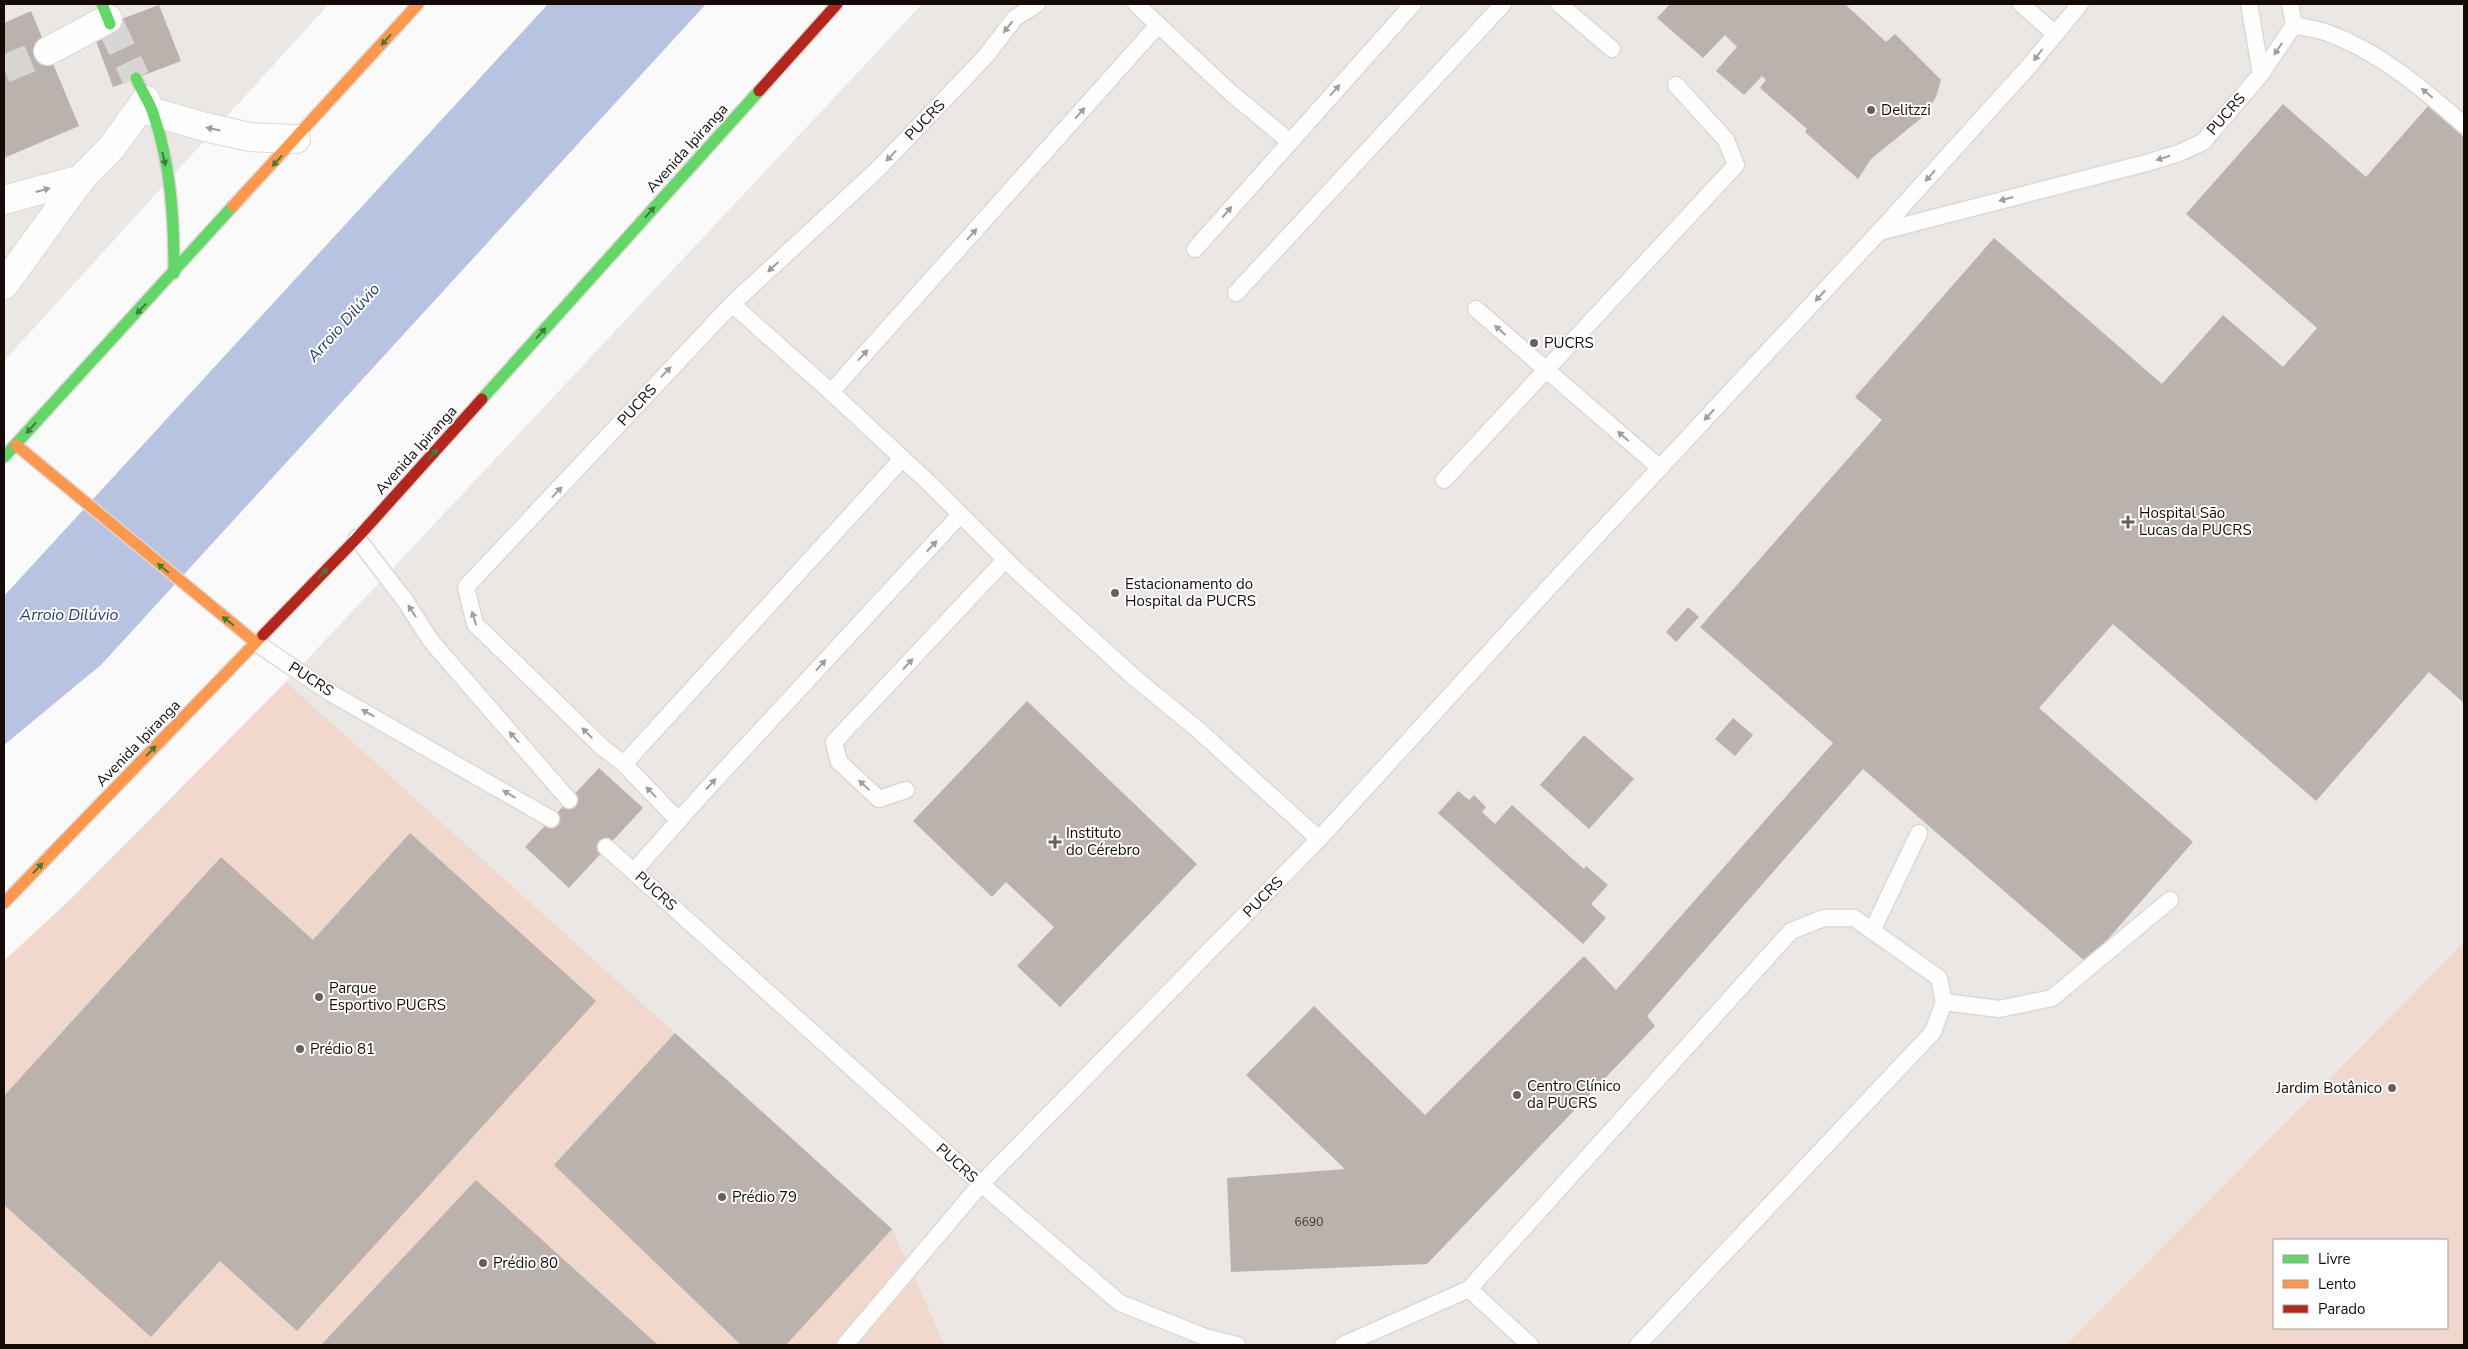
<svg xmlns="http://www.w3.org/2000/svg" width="2468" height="1349" font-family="'Nunito Sans',sans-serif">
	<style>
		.built { fill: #ebe7e5 }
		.green { fill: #f0d8cc; fill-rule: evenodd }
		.water { fill: #b8c2e1 }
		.building { fill: #bbb2ae }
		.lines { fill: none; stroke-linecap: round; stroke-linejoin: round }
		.street-tunnel { stroke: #d8d6d5; stroke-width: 28; stroke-dasharray: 28 14; stroke-linecap: butt }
		.secondary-tunnel { stroke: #d8d6d5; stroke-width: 28; stroke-dasharray: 28 14; stroke-linecap: butt }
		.lane-casing { stroke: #ded7d3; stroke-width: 19 }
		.street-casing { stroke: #ded7d3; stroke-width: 30 }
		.fast-casing { stroke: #ded7d3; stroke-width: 14 }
		.slow-casing { stroke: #ded7d3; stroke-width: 14 }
		.jam-casing { stroke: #ded7d3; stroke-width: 14 }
		.lane { stroke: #fefefe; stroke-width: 16 }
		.street { stroke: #fefefe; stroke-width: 28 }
		.fast { stroke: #63d668; stroke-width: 11 }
		.slow { stroke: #ff974d; stroke-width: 11 }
		.jam { stroke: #b3261e; stroke-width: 11 }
		.oneway { fill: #a19d9b }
		.oneway2 { fill: #407b3c }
		.poi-dot { fill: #665f5b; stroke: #fff; stroke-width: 2 }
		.labels { text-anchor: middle; stroke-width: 4; stroke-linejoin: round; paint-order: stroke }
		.number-label { font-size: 12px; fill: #3f3530 }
		.poi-label { font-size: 15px; fill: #160b06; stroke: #fff; text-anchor: start }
		.street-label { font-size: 15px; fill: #160b06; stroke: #fff }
		.water-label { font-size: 16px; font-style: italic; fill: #2b3a72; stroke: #fff }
	</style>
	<rect width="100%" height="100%" fill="#fafafa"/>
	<g class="built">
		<path d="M4,4H329L4,361Z"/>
		<path d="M922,4H2464V942L2066,1345H4V961L73,897L286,682Z"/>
	</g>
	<g class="green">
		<path d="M286,682L892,1229L945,1345H4V961L73,897Z"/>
		<path d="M2464,942V1345H2066ZM2274,1240H2447V1328H2274Z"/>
	</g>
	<path class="water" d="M548,4H706L101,665L4,745V596Z"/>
	<g class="building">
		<path d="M1670,4H1845L1886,42L1895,34L1941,80L1936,97L1925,115L1871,159L1858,179L1805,132L1807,129L1760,88L1766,80L1762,76L1744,95L1716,71L1737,47L1725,35L1703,58L1657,18Z"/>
		<path d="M159,5L181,61L113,87L92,30Z"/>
		<path d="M31,11L79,126L4,158V23Z"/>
		<path d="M2283,104L2366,177L2428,106L2464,137V703L2429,672L2316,801L2113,624L2039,708L2193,842L2087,963L1863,769L1647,1016L1655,1026L1427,1264L1231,1272L1227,1178L1345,1169L1246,1075L1314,1006L1425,1115L1584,956L1616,990L1833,743L1700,627L1882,420L1855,397L1994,238L2162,384L2223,315L2283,367L2317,328L2186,214Z"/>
		<path d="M1688,607L1699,617L1676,642L1666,632Z"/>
		<path d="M1027,701L1197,864L1060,1007L1017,966L1054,927L1006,882L992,897L913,821Z"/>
		<path d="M1733,718L1753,735L1735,756L1715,739Z"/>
		<path d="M1584,735L1634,779L1589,829L1540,785Z"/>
		<path d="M599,768L643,808L569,888L525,847Z"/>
		<path d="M1458,791L1469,800L1474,795L1486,807L1482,812L1495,824L1512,805L1584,869L1586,866L1608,885L1591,904L1606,918L1583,944L1438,813Z"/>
		<path d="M410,833L596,1001L297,1331L220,1261L151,1337L4,1205V1096L221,857L313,940Z"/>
		<path d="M675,1033L892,1229L786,1345H741L554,1165Z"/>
		<path d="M476,1180L658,1345H321Z"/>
	</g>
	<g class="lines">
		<path class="street-tunnel" d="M4,69L48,51"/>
		<path class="secondary-tunnel" d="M110,24L136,78"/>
		<g class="lane-casing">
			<g id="lane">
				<path d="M1136,4L1231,93L1289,141"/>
				<path d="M1559,4L1612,49"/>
				<path d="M2021,4L2054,33"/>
				<path d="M2249,4L2261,74"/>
				<path d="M2290,4L2294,25"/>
				<path d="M1879,232L2150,162L2179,153L2203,142L2261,74L2294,25C2305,28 2317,29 2328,33C2380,52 2423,89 2464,125"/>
				<path d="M1195,249L1413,4"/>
				<path d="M1236,293L1503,4"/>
				<path d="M732,304L831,392L929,483L1017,571L1136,679L1196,728L1319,839"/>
				<path d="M1476,309L1660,468"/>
				<path d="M831,392L1158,25"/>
				<path d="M1444,480L1736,165L1726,140L1676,85"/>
				<path d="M357,538L406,602L431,641L569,800"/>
				<path d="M255,642L329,692L551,819"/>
				<path d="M624,764L902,459"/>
				<path d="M906,790L879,799L839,762L834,742L1005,560"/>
				<path d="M678,820L624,764L603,748L475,624L466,587L732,304L877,170L985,57L1015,18L1037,4"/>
				<path d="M606,847L981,1184L1319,839L1552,584L1879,232L2030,65L2080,4"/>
				<path d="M634,871L704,792L960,515"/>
				<path d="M1872,931L1919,833"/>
				<path d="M1944,1002L1999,1009L2052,998L2170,900"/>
				<path d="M1469,1289L1530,1345"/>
				<path d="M845,1345L981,1184L1120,1303L1205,1337L1237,1345"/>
				<path d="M1343,1345L1469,1289L1791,931L1824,918H1854L1939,978L1944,1002L1933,1032L1638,1345"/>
			</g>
		</g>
		<g class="street-casing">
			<g id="street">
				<path d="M48,51L108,19"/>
				<path d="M153,112L205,127L250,137L296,139"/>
				<path d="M4,200L81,179"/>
				<path d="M4,285L81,179L112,147L146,100"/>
			</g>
		</g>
		<g class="fast-casing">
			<g id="fast">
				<path d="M102,4L110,24"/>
				<path d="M136,78C141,90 149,101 153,113C171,164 174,219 174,273"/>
				<path d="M482,399L759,91"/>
				<path d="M4,457L233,206"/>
			</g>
		</g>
		<g class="slow-casing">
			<g id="slow">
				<path d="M233,206L418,4"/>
				<path d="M16,445L255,642"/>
				<path d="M4,903L263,635"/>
			</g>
		</g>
		<g class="jam-casing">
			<g id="jam">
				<path d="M759,91L837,4"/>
				<path d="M263,635L357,538L482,399"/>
			</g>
		</g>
		<use href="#lane" class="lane"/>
		<use href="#street" class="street"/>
		<use href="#fast" class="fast"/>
		<use href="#slow" class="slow"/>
		<use href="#jam" class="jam"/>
	</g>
	<defs><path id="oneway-solid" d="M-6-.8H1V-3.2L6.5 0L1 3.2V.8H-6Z" transform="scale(1.25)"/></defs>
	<g class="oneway">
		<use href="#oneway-solid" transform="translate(1008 27) rotate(128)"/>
		<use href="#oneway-solid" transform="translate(2278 49) rotate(124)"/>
		<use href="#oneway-solid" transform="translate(2038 55) rotate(127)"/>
		<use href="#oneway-solid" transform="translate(1335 90) rotate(-48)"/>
		<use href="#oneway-solid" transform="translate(2427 93) rotate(-140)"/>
		<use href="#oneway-solid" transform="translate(1080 113) rotate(-48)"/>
		<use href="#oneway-solid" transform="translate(213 129) rotate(-168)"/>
		<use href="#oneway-solid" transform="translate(891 156) rotate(134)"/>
		<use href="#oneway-solid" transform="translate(2163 158) rotate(163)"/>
		<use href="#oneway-solid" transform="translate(1930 176) rotate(132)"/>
		<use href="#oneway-solid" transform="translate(43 190) rotate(-15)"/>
		<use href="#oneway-solid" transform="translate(2006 199) rotate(165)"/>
		<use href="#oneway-solid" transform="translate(1227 212) rotate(-49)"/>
		<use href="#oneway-solid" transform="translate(972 234) rotate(-48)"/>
		<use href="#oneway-solid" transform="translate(773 267) rotate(137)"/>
		<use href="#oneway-solid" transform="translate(1820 296) rotate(133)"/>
		<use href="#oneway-solid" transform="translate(1500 330) rotate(-139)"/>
		<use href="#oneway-solid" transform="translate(863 355) rotate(-48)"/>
		<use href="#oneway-solid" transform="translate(666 372) rotate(-46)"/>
		<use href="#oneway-solid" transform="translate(1709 415) rotate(133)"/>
		<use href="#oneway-solid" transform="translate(1623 436) rotate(-139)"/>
		<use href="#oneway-solid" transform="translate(557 492) rotate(-46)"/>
		<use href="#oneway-solid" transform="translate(932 546) rotate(-47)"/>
		<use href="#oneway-solid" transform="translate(412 611) rotate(-123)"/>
		<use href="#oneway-solid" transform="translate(474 618) rotate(-107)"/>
		<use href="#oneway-solid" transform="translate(908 664) rotate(-47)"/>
		<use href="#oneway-solid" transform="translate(821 665) rotate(-47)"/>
		<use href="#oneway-solid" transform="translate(368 713) rotate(-151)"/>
		<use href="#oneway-solid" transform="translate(587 733) rotate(-136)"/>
		<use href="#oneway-solid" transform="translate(514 737) rotate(-132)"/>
		<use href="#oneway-solid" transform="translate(711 784) rotate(-47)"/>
		<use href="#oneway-solid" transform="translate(864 785) rotate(-137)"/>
		<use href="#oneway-solid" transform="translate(651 792) rotate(-134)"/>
		<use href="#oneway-solid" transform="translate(509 794) rotate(-149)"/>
	</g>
	<g class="oneway2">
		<use href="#oneway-solid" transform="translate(386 40) rotate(132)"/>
		<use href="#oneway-solid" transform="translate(164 159) rotate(77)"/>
		<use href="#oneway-solid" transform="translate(277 161) rotate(132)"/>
		<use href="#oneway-solid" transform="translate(650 212) rotate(-48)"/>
		<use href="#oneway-solid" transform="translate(141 309) rotate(133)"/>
		<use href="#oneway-solid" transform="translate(541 333) rotate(-48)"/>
		<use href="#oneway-solid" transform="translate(31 428) rotate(133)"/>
		<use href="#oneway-solid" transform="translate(433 454) rotate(-48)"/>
		<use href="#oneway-solid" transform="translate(163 568) rotate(-140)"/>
		<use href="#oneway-solid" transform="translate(323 573) rotate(-46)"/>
		<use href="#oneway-solid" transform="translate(228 621) rotate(-142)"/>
		<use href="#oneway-solid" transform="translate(151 751) rotate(-46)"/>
		<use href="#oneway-solid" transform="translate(38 868) rotate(-46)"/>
	</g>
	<g class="poi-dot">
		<circle cx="1871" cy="110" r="5"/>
		<circle cx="1534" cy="343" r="5"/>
		<path d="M2125.5 514.5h5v5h5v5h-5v5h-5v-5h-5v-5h5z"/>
		<circle cx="1115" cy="593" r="5"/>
		<path d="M1052.5 834.5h5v5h5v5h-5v5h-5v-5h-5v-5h5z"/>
		<circle cx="319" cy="997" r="5"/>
		<circle cx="300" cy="1049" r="5"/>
		<circle cx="2392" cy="1088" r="5"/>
		<circle cx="1517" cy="1095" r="5"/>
		<circle cx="722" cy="1197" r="5"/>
		<circle cx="483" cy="1263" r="5"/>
	</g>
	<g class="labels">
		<g class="number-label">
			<text x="1309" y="1226">6690</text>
		</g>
		<g class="poi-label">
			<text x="1881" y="115">Delitzzi</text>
			<text x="1544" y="348">PUCRS</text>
			<text x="2139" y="518">Hospital São<tspan x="2139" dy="17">Lucas da PUCRS</tspan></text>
			<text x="1125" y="589">Estacionamento do<tspan x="1125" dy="17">Hospital da PUCRS</tspan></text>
			<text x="1066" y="838">Instituto<tspan x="1066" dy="17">do Cérebro</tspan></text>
			<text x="329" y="993">Parque<tspan x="329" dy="17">Esportivo PUCRS</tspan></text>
			<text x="310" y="1054">Prédio 81</text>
			<text x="1527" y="1091">Centro Clínico<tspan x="1527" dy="17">da PUCRS</tspan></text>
			<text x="2382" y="1093" text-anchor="end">Jardim Botânico</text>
			<text x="732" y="1202">Prédio 79</text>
			<text x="493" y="1268">Prédio 80</text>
		</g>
		<g class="street-label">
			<text transform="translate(2226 114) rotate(-49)" y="5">PUCRS</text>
			<text transform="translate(925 120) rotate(-46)" y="5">PUCRS</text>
			<text transform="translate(687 148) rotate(-48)" y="5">Avenida Ipiranga</text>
			<text transform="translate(637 405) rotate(-48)" y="5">PUCRS</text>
			<text transform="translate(416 450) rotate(-48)" y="5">Avenida Ipiranga</text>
			<text transform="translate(311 679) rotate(33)" y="5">PUCRS</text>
			<text transform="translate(138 743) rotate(-46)" y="5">Avenida Ipiranga</text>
			<text transform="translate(656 891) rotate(42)" y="5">PUCRS</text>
			<text transform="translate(1263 897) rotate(-46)" y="5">PUCRS</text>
			<text transform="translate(957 1163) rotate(42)" y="5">PUCRS</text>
		</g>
		<g class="water-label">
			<text transform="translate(343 322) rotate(-48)" y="6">Arroio Dilúvio</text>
			<text x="69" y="620">Arroio Dilúvio</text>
		</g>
	</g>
	<rect width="2468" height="1349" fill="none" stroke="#160b06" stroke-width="10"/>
	<rect x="2273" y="1239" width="175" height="90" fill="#ffffff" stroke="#a29d9b"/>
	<rect x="2283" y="1255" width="25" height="8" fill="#63d668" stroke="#a29d9b"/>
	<text x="2318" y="1264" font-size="15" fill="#160b06">Livre</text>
	<rect x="2283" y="1280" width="25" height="8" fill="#ff974d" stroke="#a29d9b"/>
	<text x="2318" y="1289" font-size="15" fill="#160b06">Lento</text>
	<rect x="2283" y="1305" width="25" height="8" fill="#b3261e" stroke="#a29d9b"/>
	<text x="2318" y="1314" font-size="15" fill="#160b06">Parado</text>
</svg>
